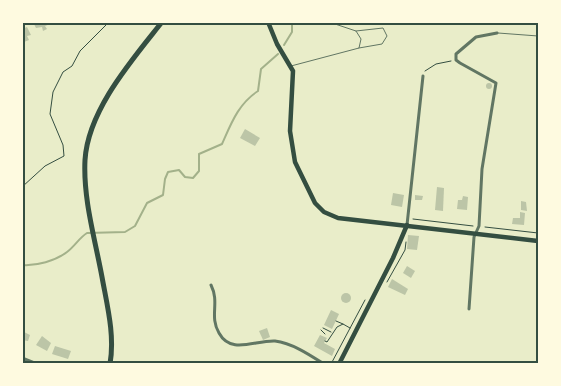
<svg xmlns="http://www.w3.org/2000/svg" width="561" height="386" font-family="Overpass,sans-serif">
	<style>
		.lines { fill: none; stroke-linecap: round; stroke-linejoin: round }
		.stream { stroke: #a3b18a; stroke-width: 2 }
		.building { fill: #bcc5a7 }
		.path { stroke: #344e41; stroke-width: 1 }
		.service { stroke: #617663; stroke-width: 1 }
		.minor { stroke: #617663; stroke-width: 3 }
		.secondary { stroke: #344e41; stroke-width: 4.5 }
		.primary { stroke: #344e41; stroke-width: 5 }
		.neatline { fill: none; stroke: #344e41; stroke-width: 2 }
	</style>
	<rect width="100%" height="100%" fill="#e9edc9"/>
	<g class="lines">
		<g class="stream">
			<path d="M284,45L292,32V22"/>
			<path d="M22,265C37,266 55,261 67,252C75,246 79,238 87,233L125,232L135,226L147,203L163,195L165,179L168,172L179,170L185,177L193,178L199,171V154L222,144C231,124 238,104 258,91L261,69L278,54"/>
		</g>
	</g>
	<g class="building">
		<path d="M33,22H53V23L45,26L47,29L43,31L42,27L36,28Z"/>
		<path d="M27,27L31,35L27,36L29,40L24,42L22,41V29Z"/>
		<circle cx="489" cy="86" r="3"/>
		<path d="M245,129L260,138L255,146L240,138Z"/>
		<path d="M437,187L444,188L443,211L435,210Z"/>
		<path d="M393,193L404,195L402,207L391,205Z"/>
		<path d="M415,195L423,196L422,200H415Z"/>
		<path d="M463,196L468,197L467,210L457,209L458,200H462Z"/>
		<path d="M521,201L526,202L527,211L521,210Z"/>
		<path d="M520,212L525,213L524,225L512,224L513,218H520Z"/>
		<path d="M408,235L419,236L417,250L407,249Z"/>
		<path d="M407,266L415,271L411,278L403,273Z"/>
		<path d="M392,279L408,289L405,295L388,287Z"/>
		<circle cx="346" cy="298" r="5"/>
		<path d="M331,310L339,314L332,329L324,325Z"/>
		<path d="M267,328L270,337L263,340L259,331Z"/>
		<path d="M22,331L30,335L28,341L22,340Z"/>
		<path d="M320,335L327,338L324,343L335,349L332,356L314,346Z"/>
		<path d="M42,336L51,343L47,351L36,345Z"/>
		<path d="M55,346L71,351L68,359L52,354Z"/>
	</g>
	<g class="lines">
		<g class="path">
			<path d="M425,71L436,64L451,61"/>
			<path d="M22,187L45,166L64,156L63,145L50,114L53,92L63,72L72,66L80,51L109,22"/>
			<path d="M413,219L473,226"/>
			<path d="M485,227L538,233"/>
			<path d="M387,282L405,250L406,242"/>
			<path d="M336,321L343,324"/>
			<path d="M323,328L331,332"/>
			<path d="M321,330L325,334"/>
			<path d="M325,341L327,342L337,327L343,324L350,328"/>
			<path d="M331,364L365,300"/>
		</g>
		<g class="service">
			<path d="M356,31L383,28L387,36L382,44L359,48"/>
			<path d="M498,33L538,36"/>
			<path d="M291,66L359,48L361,39L356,31L329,22"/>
		</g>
		<g class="minor">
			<path d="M407,225L423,76"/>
			<path d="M211,285C220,303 209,316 219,333C231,355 255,340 275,341C292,343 310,355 324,364"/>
			<path d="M469,309L474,237L479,226L482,169L496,83L460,63L456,60V54L476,37L497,33"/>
			<path d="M22,358L37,364"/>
		</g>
		<g class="secondary">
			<path d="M268,22L277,44L293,71L290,131L295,162L315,203L324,212L338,218L538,241"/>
			<path d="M339,364L393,258L407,225"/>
		</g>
		<path class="primary" d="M110,364C115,335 107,305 102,277C95,239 83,199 85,160C88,110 132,60 162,22"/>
	</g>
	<rect width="561" height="386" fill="none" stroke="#fefae0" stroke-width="48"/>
	<rect x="24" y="24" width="513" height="338" class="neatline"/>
</svg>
